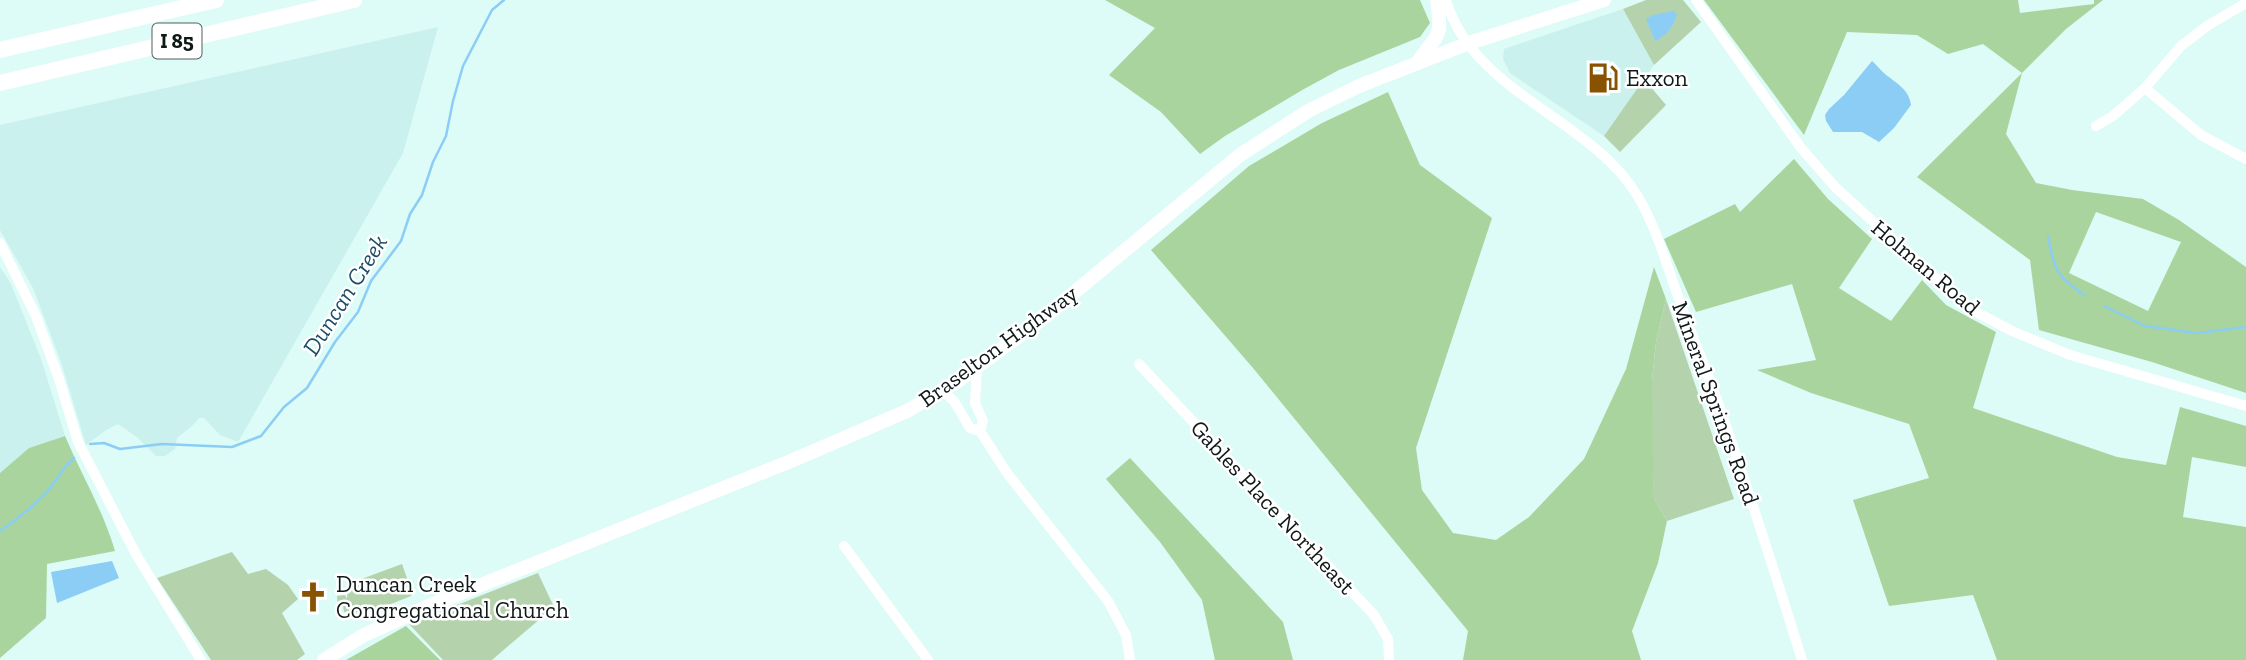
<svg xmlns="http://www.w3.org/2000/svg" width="2246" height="660" font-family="'Zilla Slab',serif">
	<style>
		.built { fill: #caf1ed }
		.green { fill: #b4d3ac }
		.forest { fill: #a9d49e; fill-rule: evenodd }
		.water { fill: #8ccdf5 }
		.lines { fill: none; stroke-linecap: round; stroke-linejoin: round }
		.stream { stroke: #8ccdf5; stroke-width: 2.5 }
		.minor { stroke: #fff; stroke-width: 10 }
		.major { stroke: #fff; stroke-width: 14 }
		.highway { stroke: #fff; stroke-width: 16 }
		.labels { text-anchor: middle; stroke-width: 5; stroke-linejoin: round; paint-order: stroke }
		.shield { fill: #fff; stroke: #565d5d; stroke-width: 2 }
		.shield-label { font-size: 21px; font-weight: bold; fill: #0e1817 }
		.poi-label { font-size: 23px; fill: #0e1817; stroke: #fff; text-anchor: start }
		.street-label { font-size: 23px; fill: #0e1817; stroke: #fff }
		.water-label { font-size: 24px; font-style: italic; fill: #1b4d68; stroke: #fff }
	</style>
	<rect width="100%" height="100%" fill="#ddfbf7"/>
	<g class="built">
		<path d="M1623,9L1654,65L1604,136L1510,73L1503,59L1504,49Z"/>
		<path d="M438,27L403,153L238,442L220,435L204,418H199L193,425L177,438L175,449L165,456H156L138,438L118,424L106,430L86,445L61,362L33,288L0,230V125Z"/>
		<path d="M0,267L11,284L41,359L65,436L29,448L0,473Z"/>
	</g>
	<g class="green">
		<path d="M1646,0H1683L1701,22L1654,65L1623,9Z"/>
		<path d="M1644,79L1666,105L1620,152L1604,136Z"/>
		<path d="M1666,299L1734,499L1667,521L1654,498L1652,448V380L1656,342Z"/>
		<path d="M232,552L248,574L266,569L288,585L298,599L282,613L305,654L297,660H211L157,578Z"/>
		<path d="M402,564L412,592L411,596L386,606L354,613V611L344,612L343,605L338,606L337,596L345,595L347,599L348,584Z"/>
		<path d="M538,573L554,607L492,660H443L409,624Z"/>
	</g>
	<g class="forest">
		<path d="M1105,0H1420L1430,23L1420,37L1339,70L1304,89L1225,136L1200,154L1161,112L1109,75L1155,28Z"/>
		<path d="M1704,0H2018L2020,13L2094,4V0H2103L2066,29L2022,73L2006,134L2036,183L2072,190L2143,199L2179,220L2246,267V393L2152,362L2039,330L2030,260L1917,177L2022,73L1983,44L1948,54L1917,35L1847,32L1804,135ZM2096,212L2181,242L2148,311L2069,273Z"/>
		<path d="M1388,92L1420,165L1492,218L1416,448L1422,490L1453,533L1496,540L1529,517L1584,459L1626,369L1654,267L1666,299L1656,342L1652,380L1654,498L1667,521L1658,563L1632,631L1641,660H1463L1468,631L1253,368L1151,250L1249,166L1322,123Z"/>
		<path d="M1794,159L1828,199L1872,239L1839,288L1891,321L1922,280L1946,305L1996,332L1973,408L2117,457L2166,465L2180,407L2246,426V467L2192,457L2183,517L2246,527V660H1997L1973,595L1889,606L1853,500L1929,478L1909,424L1811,393L1757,370L1816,360L1792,284L1696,312L1664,239L1735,204L1740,212Z"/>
		<path d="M65,436C81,474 103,510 115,551L47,564L46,618L0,658V473L29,448Z"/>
		<path d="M1130,458L1283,622L1293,660H1215L1202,600L1160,542L1106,479Z"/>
		<path d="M406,626L440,660H346Z"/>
	</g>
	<g class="water">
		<path d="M1674,11L1677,15C1673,27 1666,36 1655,41L1646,19L1653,15Z"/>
		<path d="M1872,61C1877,65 1880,70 1885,74C1896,83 1909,89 1911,105L1894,128L1879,142L1862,132H1833L1826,121L1825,115L1829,109L1844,95Z"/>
		<path d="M112,561L119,578L57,603L51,572Z"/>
	</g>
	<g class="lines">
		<g class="stream">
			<path d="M2048,236C2055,270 2055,275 2084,295"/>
			<path d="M2104,306L2145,326L2197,333L2246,327"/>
			<path d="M90,444L104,443L120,449L162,444L232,447L261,436L284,407L307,388L335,342L358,312L371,281L401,241L410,214L422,195L433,162L446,136L453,101L463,66L492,10L504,0"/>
			<path d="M0,531C17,519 36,505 50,488C59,477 63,467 74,458"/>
		</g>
		<g class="minor">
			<path d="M1446,0C1473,93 1589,117 1637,195C1659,231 1670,278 1686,318C1698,351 1712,384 1723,417C1751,498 1777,579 1802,660"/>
			<path d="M1696,0L1801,148L1836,188L1950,291L1976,312L2012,331L2070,355L2246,406"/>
			<path d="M2145,88L2201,135L2246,159"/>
			<path d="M2096,126L2113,116L2145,88L2181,46L2207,26L2246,3"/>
			<path d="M0,243L36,316L59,379L78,442L137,556L201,660"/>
			<path d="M1139,364L1374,615L1388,639L1389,660"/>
			<path d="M977,367L975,403L983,421L980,431"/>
			<path d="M942,391L954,401L970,428L980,431L1007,473L1108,601L1126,635L1130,660"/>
			<path d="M844,546L928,660"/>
		</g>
		<g class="major">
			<path d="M1417,63C1438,32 1443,41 1437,0"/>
			<path d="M324,660L364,635L431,605L791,461L907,411L955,383L1041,320L1240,155L1308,111L1359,86L1469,43L1604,0"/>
		</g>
		<g class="highway">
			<path d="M0,50L216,0"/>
			<path d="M0,83L354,0"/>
		</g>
	</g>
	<defs>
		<g id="fuel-bare" transform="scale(2.415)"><path d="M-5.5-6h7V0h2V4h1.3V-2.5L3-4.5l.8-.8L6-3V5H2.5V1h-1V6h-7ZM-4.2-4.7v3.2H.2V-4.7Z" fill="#885200" stroke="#fff" stroke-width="2.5" paint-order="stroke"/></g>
		<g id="church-bare" transform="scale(2.415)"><path d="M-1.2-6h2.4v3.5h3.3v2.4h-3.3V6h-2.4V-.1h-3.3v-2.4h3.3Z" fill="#885200" stroke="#fff" stroke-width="2.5" paint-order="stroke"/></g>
	</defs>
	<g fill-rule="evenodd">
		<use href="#fuel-bare" x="1603" y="78"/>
		<use href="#church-bare" x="313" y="597"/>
	</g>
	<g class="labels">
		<rect class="shield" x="152.5" y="23.5" width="49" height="35" rx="5"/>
		<g class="shield-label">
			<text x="177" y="48">I 85</text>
		</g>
		<g class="poi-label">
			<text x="1626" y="86">Exxon</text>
			<text x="336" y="592">Duncan Creek<tspan x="336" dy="26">Congregational Church</tspan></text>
		</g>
		<g class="street-label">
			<text transform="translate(1926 267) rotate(40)" y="8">Holman Road</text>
			<text transform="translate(998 346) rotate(-36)" y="8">Braselton Highway</text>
			<text transform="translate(1716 403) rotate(70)" y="8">Mineral Springs Road</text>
			<text transform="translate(1273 507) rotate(47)" y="8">Gables Place Northeast</text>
		</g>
		<g class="water-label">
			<text transform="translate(345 295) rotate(-58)" y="8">Duncan Creek</text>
		</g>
	</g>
</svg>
